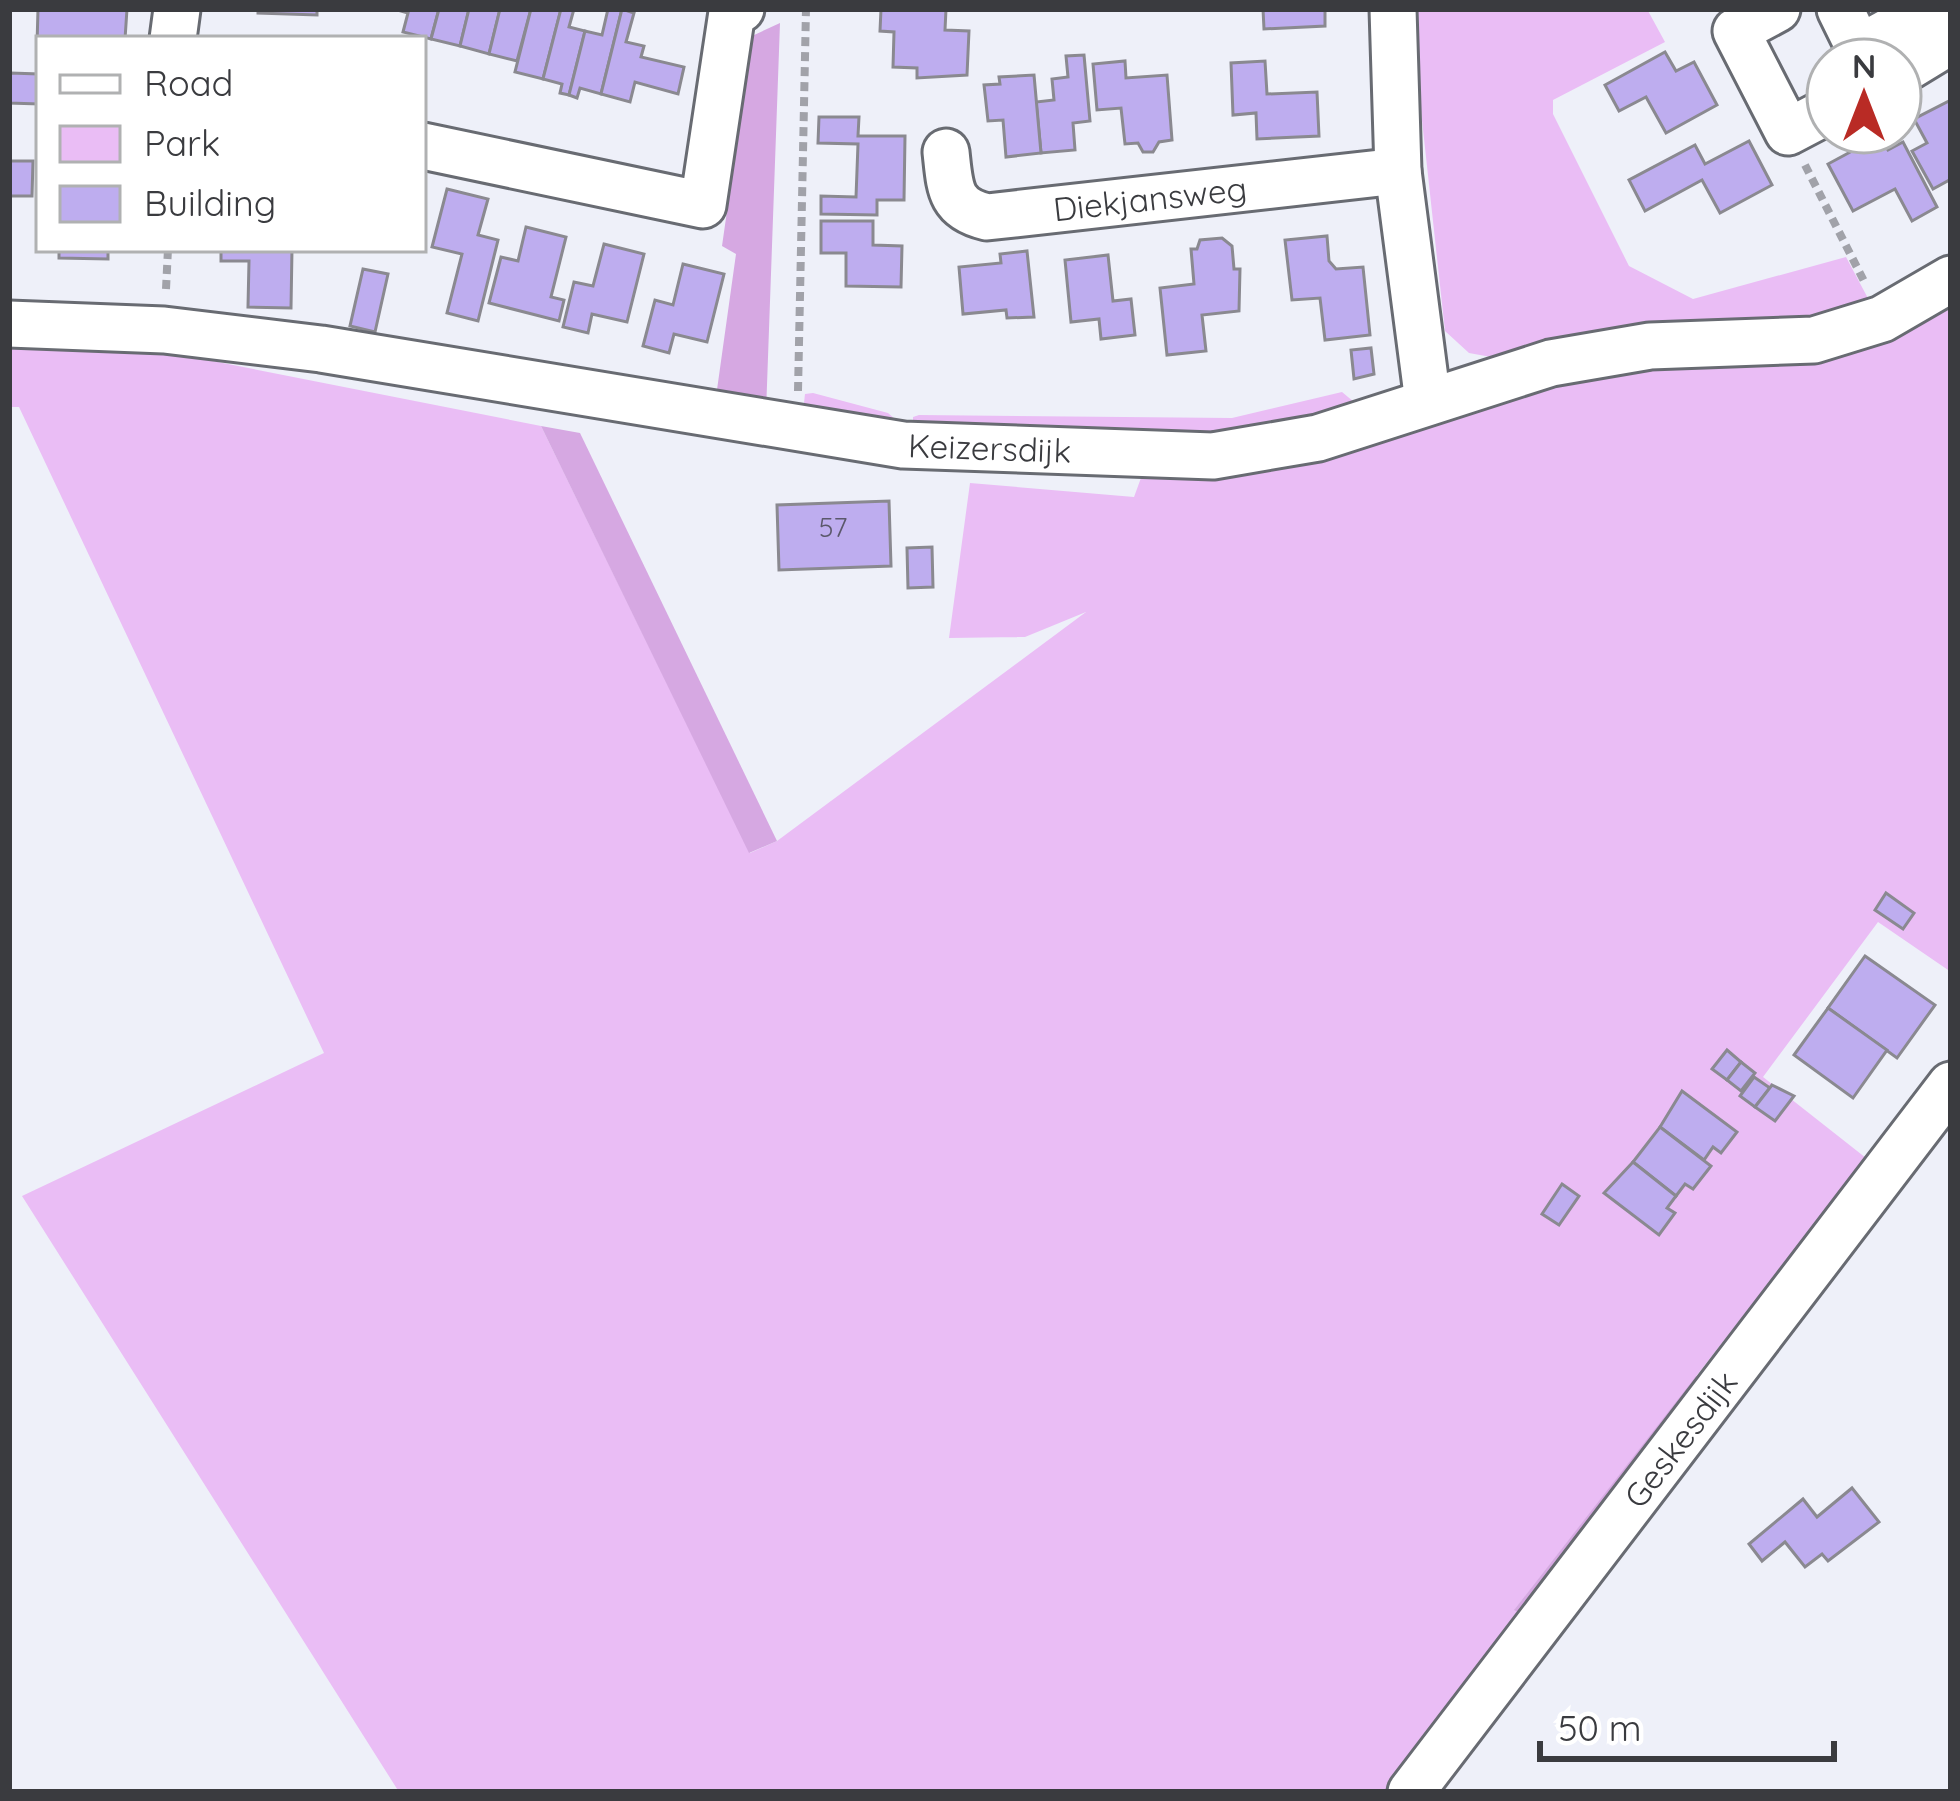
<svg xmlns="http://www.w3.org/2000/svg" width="1960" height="1801" font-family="Quicksand,sans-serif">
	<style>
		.green { fill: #eabdf5 }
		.forest { fill: #d6a8e2 }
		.building { fill: #beadef; stroke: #8a8990; stroke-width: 3 }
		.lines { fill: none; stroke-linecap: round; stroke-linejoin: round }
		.minor-casing { stroke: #686b72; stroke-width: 51 }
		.path { stroke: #a1a2a9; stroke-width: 8; stroke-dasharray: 9 6; stroke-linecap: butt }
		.minor { stroke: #fff; stroke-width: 45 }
		.labels { text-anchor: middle; stroke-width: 9; stroke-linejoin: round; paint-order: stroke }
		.number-label { font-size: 27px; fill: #5b586b }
		.street-label { font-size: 33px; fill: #3a3b3f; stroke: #fff }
	</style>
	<rect width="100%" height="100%" fill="#eef0f9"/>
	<g class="green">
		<path d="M1418,9H1647L1665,42L1553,100V114L1629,266L1693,299L1846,257L1871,304L1827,319L1502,359L1469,353L1445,331L1420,102Z"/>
		<path d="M1951,296V972L1878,922L1763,1077L1866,1158L1515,1609L1531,1619L1401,1792H399L22,1196L324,1053L19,407H9V337L167,352L541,426L750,853L777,841L1086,612L1025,637L949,638L970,483L1134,497L1145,467Z"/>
		<path d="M1342,392L1354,402L1357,414L1246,435L913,434V417L919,415L1232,418Z"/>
		<path d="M813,393L888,413L896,420L894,433L802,420L805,394Z"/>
	</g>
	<g class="forest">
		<path d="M780,23L766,413L715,404L736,254L722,246L752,36Z"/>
		<path d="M541,426L580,433L777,841L749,853Z"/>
		<path d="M1696,1376L1707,1387L1531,1619L1514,1610Z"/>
	</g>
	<g class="building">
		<path d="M38,9H127L125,39H39L37,45Z"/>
		<path d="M258,9H317V15L258,13Z"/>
		<path d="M394,9H439L431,39L403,32L408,13Z"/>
		<path d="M439,9H469L460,46L431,39Z"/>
		<path d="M469,9H500L489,54L460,46Z"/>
		<path d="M500,9H531L517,61L489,54Z"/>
		<path d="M531,9H561L543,79L515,72Z"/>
		<path d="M561,9H574L569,27L585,31L569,95L560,93L562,84L543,79Z"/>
		<path d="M608,9H622L601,94L580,88L577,98L569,95L585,31L602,35Z"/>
		<path d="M622,9L634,13L626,42L644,46L641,57L684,67L678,94L635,82L630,102L601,94Z"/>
		<path d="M881,9H946L945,30L969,31L967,75L917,78V68L893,67L894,32L880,31Z"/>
		<path d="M1263,9H1325V26L1264,29Z"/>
		<path d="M1665,52L1676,71L1694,62L1717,105L1666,133L1646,97L1619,111L1605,85Z"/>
		<path d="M1084,55L1090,121L1073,123L1075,150L1041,153L1036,102L1054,100L1052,79L1068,77L1066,56Z"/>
		<path d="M1125,61L1126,78L1167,75L1172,140L1159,142L1153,152H1143L1138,143L1125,144L1121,108L1097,110L1093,64Z"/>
		<path d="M1265,61L1267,94L1317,92L1319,136L1257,139L1256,113L1233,115L1231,63Z"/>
		<path d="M10,73L39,74V104L9,103Z"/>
		<path d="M1034,75L1041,153L1006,157L1003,120L988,121L984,85L1000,84L999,77Z"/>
		<path d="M1951,100V179L1933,189L1912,151L1927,143L1914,119Z"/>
		<path d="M819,117H859L858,136H905L904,200H877V215L821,214V196L856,197L858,144L818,143Z"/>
		<path d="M1880,136L1888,150L1903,142L1937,207L1912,221L1895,189L1853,211L1828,164Z"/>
		<path d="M1749,141L1772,185L1720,213L1702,180L1645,211L1629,180L1695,145L1705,164Z"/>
		<path d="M9,161H33L32,196H9Z"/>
		<path d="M447,189L488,199L478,235L498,240L478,321L447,313L462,254L432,247Z"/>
		<path d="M821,221H873V245L902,246L901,287L846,286V253H821Z"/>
		<path d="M526,227L566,237L551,297L564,300L559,321L489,303L501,257L518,261Z"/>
		<path d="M1327,236L1329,261L1336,269L1363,267L1370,335L1325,340L1320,298L1292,300L1285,240Z"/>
		<path d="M1222,238L1232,246L1234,269H1240L1239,311L1202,315L1206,351L1167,355L1160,288L1194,284L1191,249H1197L1200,240Z"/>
		<path d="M604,244L644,254L627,322L592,314L588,333L563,327L574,282L593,286Z"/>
		<path d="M59,249H108V259L59,258Z"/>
		<path d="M221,249H292L291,308L248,307L249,261H221Z"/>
		<path d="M1027,251L1034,317L1007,318L1006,310L963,314L959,267L1001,263L1000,254Z"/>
		<path d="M1108,255L1113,301L1131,299L1135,335L1101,339L1099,319L1071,322L1065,260Z"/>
		<path d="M683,264L724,274L707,342L674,334L669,353L643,346L655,300L673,305Z"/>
		<path d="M363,269L388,274L375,332L350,326Z"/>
		<path d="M1371,348L1374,374L1354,379L1351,350Z"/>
		<path d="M889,501L891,566L779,570L777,505Z"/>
		<path d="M932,547L933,587L908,588L907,548Z"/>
		<path d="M1886,893L1914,913L1903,929L1875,910Z"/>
		<path d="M1865,956L1935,1005L1897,1058L1828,1008Z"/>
		<path d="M1828,1008L1887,1050L1853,1098L1794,1055Z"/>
		<path d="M1727,1050L1741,1062L1727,1080L1712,1069Z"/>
		<path d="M1741,1062L1755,1073L1741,1091L1727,1080Z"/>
		<path d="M1754,1077L1770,1088L1755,1107L1740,1096Z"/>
		<path d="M1772,1085L1794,1096L1775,1121L1755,1107Z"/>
		<path d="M1682,1091L1737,1132L1721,1153L1713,1147L1704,1160L1660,1127Z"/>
		<path d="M1660,1127L1711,1166L1693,1189L1685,1184L1676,1196L1633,1162Z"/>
		<path d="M1633,1162L1676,1196L1667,1208L1675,1213L1659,1235L1604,1193Z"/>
		<path d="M1562,1184L1579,1196L1559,1225L1542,1214Z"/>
		<path d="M1852,1488L1879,1522L1828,1561L1822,1554L1805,1567L1785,1542L1762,1561L1749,1544L1803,1499L1817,1517Z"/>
	</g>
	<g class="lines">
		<g class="minor-casing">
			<g id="minor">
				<path d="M1393,9L1398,171L1428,402"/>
				<path d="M1777,9L1736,31L1788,132L1828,111"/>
				<path d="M1840,9L1865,60"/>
				<path d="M173,39L177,9"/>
				<path d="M1859,48L1930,9"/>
				<path d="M1900,72L1951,41"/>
				<path d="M423,146L703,205L732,12L741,9"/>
				<path id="s1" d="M946,152C950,188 949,208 987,217L1398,171"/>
				<path id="s2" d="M9,324L164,330L321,349L903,445L1213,456L1318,438L1551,363L1650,346L1814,340L1882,319L1951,279"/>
				<path id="s3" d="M1411,1792L1951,1085"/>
			</g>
		</g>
		<g class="path">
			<path d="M1805,165L1866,285"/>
			<path d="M166,289L168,249"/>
			<path d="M798,391L806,9"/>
		</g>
		<use href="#minor" class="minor"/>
	</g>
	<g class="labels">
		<g class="number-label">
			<text x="833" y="537">57</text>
		</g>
		<g class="street-label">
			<text dy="12" stroke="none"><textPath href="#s1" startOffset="249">Diekjansweg</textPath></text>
			<text dy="12" stroke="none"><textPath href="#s2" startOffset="990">Keizersdijk</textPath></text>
			<text dy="12" stroke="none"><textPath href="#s3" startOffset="444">Geskesdijk</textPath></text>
		</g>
	</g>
	<rect width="1960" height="1801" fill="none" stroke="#3a3b3f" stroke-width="24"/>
	<rect x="36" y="36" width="390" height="216" fill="#ffffff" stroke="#b0b1b2" stroke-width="3"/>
	<rect x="60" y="75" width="60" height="18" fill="#ffffff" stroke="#b0b1b2" stroke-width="3"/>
	<text x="144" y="96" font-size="36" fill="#3a3b3f">Road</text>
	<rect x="60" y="126" width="60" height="36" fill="#eabdf5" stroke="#b0b1b2" stroke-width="3"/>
	<text x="144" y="156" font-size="36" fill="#3a3b3f">Park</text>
	<rect x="60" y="186" width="60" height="36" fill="#beadef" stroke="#b0b1b2" stroke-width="3"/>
	<text x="144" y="216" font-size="36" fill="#3a3b3f">Building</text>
	<g transform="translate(1864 96)"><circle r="57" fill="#ffffff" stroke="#b0b1b2" stroke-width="3"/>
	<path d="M0-9L21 45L0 30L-21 45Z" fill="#b92b25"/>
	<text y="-18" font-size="33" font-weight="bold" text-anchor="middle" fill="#3a3b3f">N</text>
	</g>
	<path d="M1540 1741v18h294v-18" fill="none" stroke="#3a3b3f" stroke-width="6"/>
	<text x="1558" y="1741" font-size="36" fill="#3a3b3f" stroke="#ffffff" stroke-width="9" paint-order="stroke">50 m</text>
</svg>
